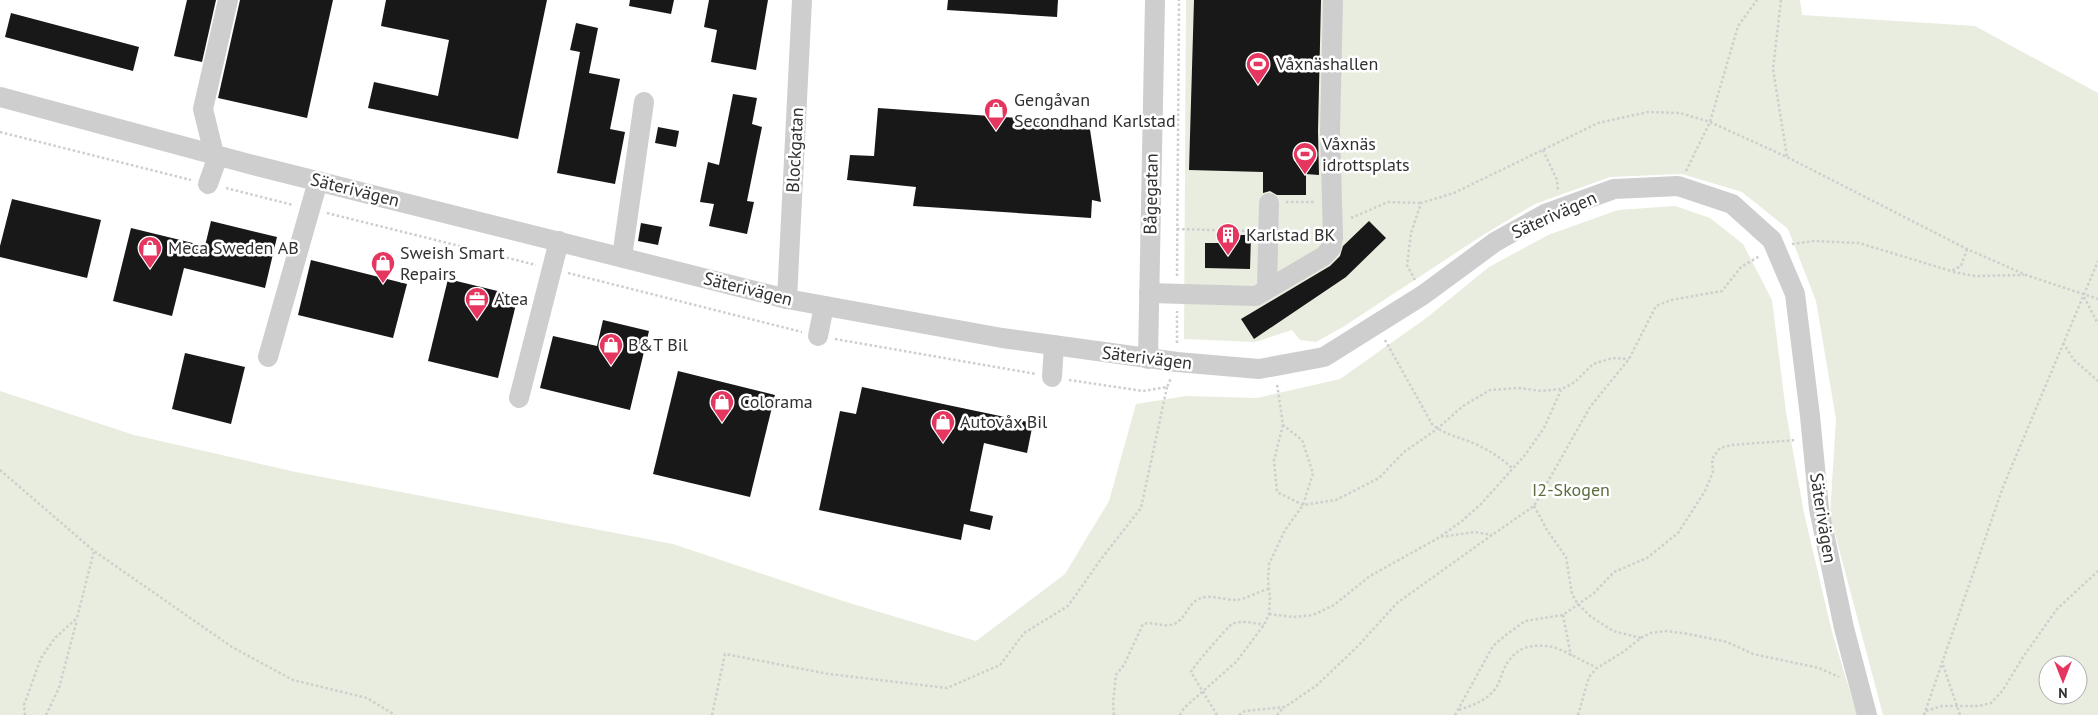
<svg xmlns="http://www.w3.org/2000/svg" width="2098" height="715" font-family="'PT Sans',sans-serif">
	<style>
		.green { fill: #e9eddf; fill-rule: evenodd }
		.building { fill: #181818 }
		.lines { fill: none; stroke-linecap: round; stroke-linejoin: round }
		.path { stroke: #cecece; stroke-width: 2.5; stroke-dasharray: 2.5 2.5; stroke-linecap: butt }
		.minor { stroke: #cecece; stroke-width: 20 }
		.labels { text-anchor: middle; stroke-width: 5; stroke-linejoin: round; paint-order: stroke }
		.poi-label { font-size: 18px; fill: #313131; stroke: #fff; text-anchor: start }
		.street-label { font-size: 18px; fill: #313131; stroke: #fff }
		.park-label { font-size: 18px; fill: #5b6d3e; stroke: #fff }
	</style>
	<rect width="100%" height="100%" fill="#fff"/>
	<g class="green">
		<path d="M1186,0H1800L1802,15L1975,26L2098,93V715H1883L1830,515L1836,419L1816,301L1788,229L1742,192L1682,174L1610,177L1535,204L1483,235L1343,327L1316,342L1300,340L1292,330L1255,342L1184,339ZM2048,665H2078V695H2048Z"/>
		<path d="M1675,206L1710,218L1743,244L1772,300L1786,412L1804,513L1832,632L1857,715H0V391L134,435L296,472L673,544L843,601L976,641L1065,574L1109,501L1136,404L1186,396L1257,398L1340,379L1425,319L1489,267L1548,235L1618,210Z"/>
	</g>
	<g class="building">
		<path d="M187,0H216L202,62L174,56Z"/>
		<path d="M240,0H333L307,118L218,98Z"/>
		<path d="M386,0H547L518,139L368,108L374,82L438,96L449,40L381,26Z"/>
		<path d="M630,0H674L671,14L629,6Z"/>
		<path d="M709,0H768L756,70L711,62L717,30L704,27Z"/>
		<path d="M948,0H1058L1057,17L947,10Z"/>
		<path d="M1194,0H1321L1318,131L1319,175L1306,174V195H1277L1270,191L1263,193V172L1189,170Z"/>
		<path d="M11,13L139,47L133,71L5,37Z"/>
		<path d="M576,23L598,28L589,73L620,79L610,129L625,132L615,184L557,173L580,52L570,50Z"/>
		<path d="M733,94L757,98L752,124L762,127L747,201L754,202L747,234L709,226L714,204L700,202L708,162L719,165Z"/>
		<path d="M878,108L1089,123L1101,202L1092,200L1091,218L913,206L916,187L847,180L850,155L874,156Z"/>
		<path d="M658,127L679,131L676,147L655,143Z"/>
		<path d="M12,199L101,220L87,278L0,257V246Z"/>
		<path d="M211,221L277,237L265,288L184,268L172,316L113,301L131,228L205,246Z"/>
		<path d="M1369,221L1386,238L1346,277L1254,339L1241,319L1330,266L1340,256L1343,246Z"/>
		<path d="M641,223L662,227L658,245L638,241Z"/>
		<path d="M1231,235H1251L1250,269L1205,268V243H1231Z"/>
		<path d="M311,260L407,284L393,338L298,315Z"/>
		<path d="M448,279L518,296L498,378L428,361Z"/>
		<path d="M603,320L649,331L630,410L540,388L553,336L597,346Z"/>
		<path d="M185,353L245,367L231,424L172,409Z"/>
		<path d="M678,371L775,395L750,497L653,474Z"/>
		<path d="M862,387L1033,423L1027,453L984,443L970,511L993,516L990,530L964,524L961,540L819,510L840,411L856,414Z"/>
	</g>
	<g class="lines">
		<g class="path">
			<path d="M1781,0L1773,69L1787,157"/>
			<path d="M0,132L191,180"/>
			<path d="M1543,150L1557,180L1558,191"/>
			<path d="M1686,171L1710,122L1738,26L1757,0"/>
			<path d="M226,188L293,205"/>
			<path d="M1286,202H1316"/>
			<path d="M327,213L536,265"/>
			<path d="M1351,218L1388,202L1421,203"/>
			<path d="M1177,229L1251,231"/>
			<path d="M1792,244L1814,241L1859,243L1951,271L1961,266L1967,249"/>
			<path d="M1953,272L1975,276L2024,275"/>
			<path d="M568,273L802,332"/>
			<path d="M1177,276L1179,0"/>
			<path d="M1415,280L1407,265L1411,233L1421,203L1454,193L1598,123L1648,112L1680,113L1710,122L1787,157L1967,249L2026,275L2098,299"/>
			<path d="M2084,297L2098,324"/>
			<path d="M835,339L1036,374"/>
			<path d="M1385,340L1432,424C1444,435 1461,437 1475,444C1489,450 1501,458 1512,468"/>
			<path d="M1177,343V311"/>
			<path d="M2063,343L2074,360L2098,381"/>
			<path d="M1069,380L1143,391L1167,387L1171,378"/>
			<path d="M1283,425L1274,460L1277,492L1303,505L1336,500L1379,478L1404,452L1437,429L1463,406L1490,390L1519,388L1541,391L1562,389L1575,382L1593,364L1613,358L1629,359"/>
			<path d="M0,470L94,551L232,647L293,680L367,698L395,715"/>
			<path d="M1534,506L1547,530L1566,557L1572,594L1578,604L1590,616L1613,631L1641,638"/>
			<path d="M1441,536L1462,521L1481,504L1525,455L1544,428L1561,390"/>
			<path d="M1269,614L1293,617L1313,615L1334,605L1370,576L1440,537L1475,532L1492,535"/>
			<path d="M1563,615L1571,656"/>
			<path d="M1943,665L1960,715"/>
			<path d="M1459,710C1473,705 1486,701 1495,689C1499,684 1501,677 1503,671C1512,651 1525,644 1546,646C1564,648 1580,661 1596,667"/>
			<path d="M1926,711L1942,706H1979L1991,703L2003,690L2023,657L2057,609L2098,571"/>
			<path d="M25,715L24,705L41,658L55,638L77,618L94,551"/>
			<path d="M46,715L59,688L77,620"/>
			<path d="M712,715L725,654L829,674L947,688L1000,665L1024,633L1068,606L1101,559L1141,508L1167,387"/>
			<path d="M1114,715L1113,703L1116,675L1124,665L1143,624C1154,621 1163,628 1174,624C1188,618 1187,600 1205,597C1215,596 1226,600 1236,600C1244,600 1259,591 1268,589"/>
			<path d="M1180,715L1184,708L1236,662L1264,625L1269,614L1270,598L1268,580L1269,564L1285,530L1303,505L1313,473L1302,440L1283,425L1277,384"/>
			<path d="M1217,715L1191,672C1192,668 1229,625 1232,624C1241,620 1255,623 1264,625"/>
			<path d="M1239,715L1245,711L1285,707L1317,685L1358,646L1397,603L1492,535L1534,506L1590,407L1629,359L1656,306L1671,300L1722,291L1741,267L1760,256"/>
			<path d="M1277,715L1284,707"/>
			<path d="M1455,715L1493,646L1507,634L1525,621L1563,615L1594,593L1614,572L1647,558L1678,533L1705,491L1713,472L1712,459L1720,448L1732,445L1796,440"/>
			<path d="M1578,715L1589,677L1597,668L1623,652L1641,638L1651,633L1664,631L1683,633L1727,642L1753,654L1819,668L1839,677"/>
			<path d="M1924,715L2003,487L2098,261"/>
		</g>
		<g class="minor">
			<path d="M0,97L257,166L787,299L1002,338L1177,362L1259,369L1324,357L1423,295L1495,242L1545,214L1614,189L1678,186L1732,204L1772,240L1795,294L1810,416L1819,509L1844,628L1867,715"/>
			<path d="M214,154L203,109L228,0"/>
			<path d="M208,184L218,156"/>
			<path d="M622,257L644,102"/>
			<path d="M1267,289L1269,203"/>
			<path d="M1149,293L1256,296L1324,256L1331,248L1333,237L1330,131L1333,0"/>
			<path d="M787,299L802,0"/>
			<path d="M818,336L824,306"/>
			<path d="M268,357L318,181"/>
			<path d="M1148,359L1155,0"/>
			<path d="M1052,377L1054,345"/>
			<path d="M519,398L559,241"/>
		</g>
	</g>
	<defs>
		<g id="stadium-pin" transform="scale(1.25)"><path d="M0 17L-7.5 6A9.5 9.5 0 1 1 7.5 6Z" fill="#e4365e" stroke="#fff"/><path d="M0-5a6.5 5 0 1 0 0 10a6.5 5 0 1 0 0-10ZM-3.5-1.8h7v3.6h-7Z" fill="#fff"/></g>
		<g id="shop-pin" transform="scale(1.25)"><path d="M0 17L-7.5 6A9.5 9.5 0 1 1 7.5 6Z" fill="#e4365e" stroke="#fff"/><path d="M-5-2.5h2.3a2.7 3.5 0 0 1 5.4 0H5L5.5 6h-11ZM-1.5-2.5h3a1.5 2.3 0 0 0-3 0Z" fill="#fff"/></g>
		<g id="building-pin" transform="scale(1.25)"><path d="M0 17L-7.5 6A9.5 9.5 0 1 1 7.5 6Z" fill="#e4365e" stroke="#fff"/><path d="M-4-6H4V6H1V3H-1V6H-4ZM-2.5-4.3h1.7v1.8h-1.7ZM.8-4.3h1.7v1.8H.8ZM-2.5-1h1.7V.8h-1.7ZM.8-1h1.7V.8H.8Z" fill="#fff"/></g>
		<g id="office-pin" transform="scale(1.25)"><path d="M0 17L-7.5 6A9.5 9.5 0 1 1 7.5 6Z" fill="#e4365e" stroke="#fff"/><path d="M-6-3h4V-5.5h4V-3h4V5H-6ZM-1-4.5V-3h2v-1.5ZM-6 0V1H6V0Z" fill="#fff"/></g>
	</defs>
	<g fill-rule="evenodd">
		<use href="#stadium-pin" x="1258" y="64"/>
		<use href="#shop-pin" x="996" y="110"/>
		<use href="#stadium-pin" x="1305" y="154"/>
		<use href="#building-pin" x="1228" y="235"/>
		<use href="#shop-pin" x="150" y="248"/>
		<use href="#shop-pin" x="383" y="263"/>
		<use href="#office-pin" x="477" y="299"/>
		<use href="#shop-pin" x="611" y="345"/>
		<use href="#shop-pin" x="722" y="402"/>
		<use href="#shop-pin" x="943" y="422"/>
	</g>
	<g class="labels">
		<g class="poi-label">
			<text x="1276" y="70">Våxnäshallen</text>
			<text x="1014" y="106">Gengåvan<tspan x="1014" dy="21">Secondhand Karlstad</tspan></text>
			<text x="1322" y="150">Våxnäs<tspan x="1322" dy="21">idrottsplats</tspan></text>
			<text x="1246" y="241">Karlstad BK</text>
			<text x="168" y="254">Meca Sweden AB</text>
			<text x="400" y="259">Sweish Smart<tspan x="400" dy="21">Repairs</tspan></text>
			<text x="494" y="305">Atea</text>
			<text x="628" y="351">B&amp;T Bil</text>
			<text x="740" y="408">Colorama</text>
			<text x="960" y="428">Autovåx Bil</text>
		</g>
		<g class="street-label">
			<text transform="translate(795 150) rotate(-87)" y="6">Blockgatan</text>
			<text transform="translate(355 190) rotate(14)" y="6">Säterivägen</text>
			<text transform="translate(1151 194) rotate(-89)" y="6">Bågegatan</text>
			<text transform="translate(1554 215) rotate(-24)" y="6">Säterivägen</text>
			<text transform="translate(748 289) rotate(14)" y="6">Säterivägen</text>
			<text transform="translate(1147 358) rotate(7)" y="6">Säterivägen</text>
			<text transform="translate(1823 518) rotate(81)" y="6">Säterivägen</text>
		</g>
		<g class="park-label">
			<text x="1571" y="496">I2-Skogen</text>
		</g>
	</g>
	<g transform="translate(2063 680) rotate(180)"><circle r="24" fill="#ffffff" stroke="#adadad"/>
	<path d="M0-4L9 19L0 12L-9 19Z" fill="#e4365e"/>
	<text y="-8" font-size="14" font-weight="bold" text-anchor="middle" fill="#313131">N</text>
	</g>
</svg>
